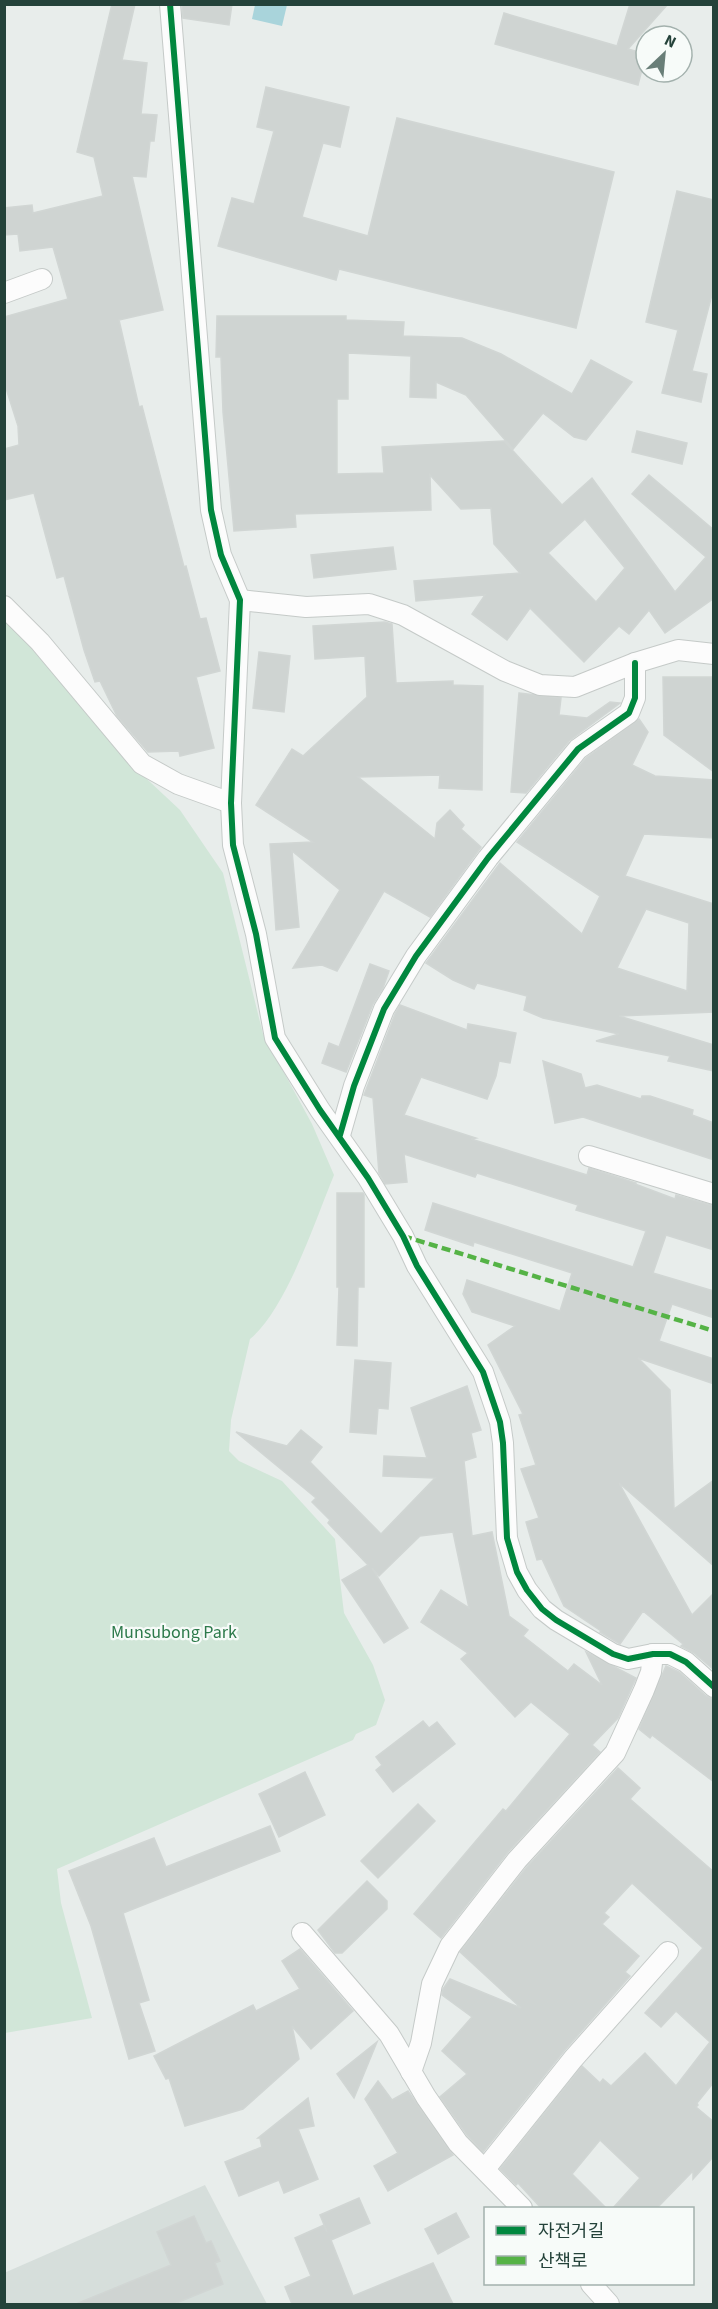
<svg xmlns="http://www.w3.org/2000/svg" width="718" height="2309" font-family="'Source Sans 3','Noto Sans KR',sans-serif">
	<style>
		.built { fill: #d6dedb }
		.green { fill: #d1e6d8 }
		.water { fill: #a9d4db }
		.building { fill: #cfd4d2; stroke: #d1d6d4; stroke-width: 1.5; fill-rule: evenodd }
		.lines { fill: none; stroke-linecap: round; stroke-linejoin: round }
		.minor-casing { stroke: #c5cac8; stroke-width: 22 }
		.minor { stroke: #fcfcfc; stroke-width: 20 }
		.quiet { stroke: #55b346; stroke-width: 4.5; stroke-dasharray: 9 4.5; stroke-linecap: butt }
		.cycleway-casing { stroke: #f7fbf9; stroke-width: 10 }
		.cycleway { stroke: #00873e; stroke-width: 6 }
		.labels { text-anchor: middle; stroke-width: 4.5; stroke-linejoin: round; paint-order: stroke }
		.park-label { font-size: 18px; fill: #2d7a4b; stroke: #f7fbf9 }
	</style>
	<rect width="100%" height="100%" fill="#e8edeb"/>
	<path class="built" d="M205,2185L267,2304H5L4,2273Z"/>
	<path class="green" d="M4,606L134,767L180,810L223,873L263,1034L312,1124L334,1175C315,1221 287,1308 250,1339L231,1420L229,1451L239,1461L282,1481L335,1539L344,1613L373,1665L385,1700L376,1725L356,1734L353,1740L57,1869L61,1903L92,2018L5,2033Z"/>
	<path class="water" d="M255,5H287L282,26L252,19Z"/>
	<g class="building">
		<path d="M112,4H135L122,60L147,63L141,114L157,115L154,141H150L146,177L132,176L163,310L119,320L139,407L142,406L184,567L186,566L200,619L206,618L220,671L196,677L214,748L180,756L179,751L148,752L117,716L100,681L95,682L84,650L64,576L57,578L34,493L4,500V449L19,445L18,426L4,382V317L68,299L53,247L20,251L18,234L4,235V208L32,205L33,213L103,196L94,157L77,152Z"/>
		<path d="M182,4H232L229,25L183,18Z"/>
		<path d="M630,4H668L628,49L646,54L638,85L495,44L504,13L617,46Z"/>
		<path d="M266,87L349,107L340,147L323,143L302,217L368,236L397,118L614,172L576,328L339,269L336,280L218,246L232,198L254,204L274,131L257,127Z"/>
		<path d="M677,191L714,200V287L692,371L707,374L701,402L662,393L678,330L646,322Z"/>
		<path d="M217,316H346V320L404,322L403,336L462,338L501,354L572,394L591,360L632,382L586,440L574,437L543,413L513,449L466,395L436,382V398L410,397L411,356L348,353V399H337V474L384,473L382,447L504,441L562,505L592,478L675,592L706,557L632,494L649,475L714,530V598L665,633L649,610L629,634L619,626L584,662L530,608L507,640L472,614L485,595L416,601L414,581L520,573L494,544L491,508L461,509L430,475L431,510L295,514L296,527L234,531L223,412L221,357H216ZM585,519L625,568L596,602L548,553Z"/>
		<path d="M637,431L687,443L682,464L632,452Z"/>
		<path d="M393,547L396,569L314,578L311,555Z"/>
		<path d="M385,622L392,624L396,683L453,681V685L483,686L482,790L439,788L440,775L358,777L435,839L437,823L450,810L464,825L461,829L481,847L430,917L384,891L337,971L322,965L293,968L340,890L292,851L299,927L276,930L270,844L313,842L256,805L292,749L303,756L367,697L365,656L315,659L313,626Z"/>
		<path d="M259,652L290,656L284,712L253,708Z"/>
		<path d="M663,677H714V772L664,735Z"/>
		<path d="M519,693L561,698L559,715L587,718L610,702L620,703L569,741L526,793L511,792Z"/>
		<path d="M639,719L648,732L632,765L655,776L714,780V838L644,834L625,876L714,904V1012L619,1016L714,1045V1071L668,1061L670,1056L596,1041L619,1034L543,1018L524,1010L527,996L477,983L474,989L453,980L426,963L500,863L582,934L600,896L517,842L586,758ZM646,909L689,923L687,991L617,968Z"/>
		<path d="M370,964L389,971L383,988L373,1004L346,1072L322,1063L329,1043L339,1047Z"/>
		<path d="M400,1005L467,1030L468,1024L516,1033L510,1063L499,1061L496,1076L487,1099L421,1077L404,1115L476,1138L471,1139L587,1175L589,1168L636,1183L635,1184L675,1199L676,1195L714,1206V1250L666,1235L653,1273L714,1291V1318L672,1304L659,1341L714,1359V1384L638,1358L670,1390L674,1509L714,1480V1566L619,1483L692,1615L714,1593V1670L694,1653L681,1646L683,1644L643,1611L620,1644L600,1632L601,1631L564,1606L542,1559L537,1560L526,1522L539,1518L521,1469L536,1465L519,1415L523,1414L488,1345L515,1326L472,1312L463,1294L467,1280L560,1311L572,1273L474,1242L473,1246L425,1230L433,1203L633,1267L646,1231L576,1210L578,1205L477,1173L475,1177L404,1154L407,1182L385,1184L379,1173L373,1098L364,1095L395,1014Z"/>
		<path d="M543,1061L581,1074L585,1088L597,1085L641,1099L642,1096H650L693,1110L692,1115L714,1123V1160L583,1117L555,1123Z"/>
		<path d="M337,1193H363L364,1195V1287H358L357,1346L337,1345L339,1287H337Z"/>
		<path d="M355,1360L391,1363L388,1409L378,1408L376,1434L350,1432Z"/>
		<path d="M467,1386L481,1430L471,1433L476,1457L464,1461L472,1536L492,1532L509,1616L528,1630L523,1636L568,1671L574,1664L602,1685L586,1652L636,1678L618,1718L592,1745L600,1752L508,1852L441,1938L414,1914L503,1809L506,1811L570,1734L531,1702L515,1717L461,1659L468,1653L421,1622L441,1590L469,1608L453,1532L420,1536L379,1576L372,1568L408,1628L384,1643L342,1580L368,1565L328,1523L330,1520L312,1502L316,1498L236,1432L287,1446L301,1430L322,1447L310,1462L381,1534L435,1478L383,1476L384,1456L427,1458L411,1408Z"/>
		<path d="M666,1666L679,1672L706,1696L714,1699V1782L652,1735L650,1738L639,1729Z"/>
		<path d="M423,1721L429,1728L437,1722L455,1744L393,1792L376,1770L382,1765L376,1757Z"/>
		<path d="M618,1768L640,1788L630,1799L714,1872V2082L697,2103L698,2105L696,2107L714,2122V2156L693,2179V2171L657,2208H613L640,2178L600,2140L572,2174L606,2208H541L518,2183L516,2185L500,2169L582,2066L600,2083L603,2079L611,2086L645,2053L676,2086L710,2042L676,2011L661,2027L645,2013L703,1948L632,1883L604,1913L609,1917L602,1924L639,1956L625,1972L630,1976L564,2051L483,2152L467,2135L440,2097L467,2074L442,2051L472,2017L442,1995L443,1989L450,1979L521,2008L460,1952L526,1868Z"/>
		<path d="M305,1772L325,1815L279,1837L259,1794Z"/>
		<path d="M418,1804L435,1821L378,1878L361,1861Z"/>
		<path d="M270,1826L280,1851L123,1913L149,2000L139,2003L155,2051L129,2059L91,1926L69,1871L154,1838L166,1867Z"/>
		<path d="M367,1881L387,1901V1909L342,1953H335L318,1930Z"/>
		<path d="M300,1949L353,2011L311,2049L292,2026L299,2059L243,2109L185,2126L169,2078L166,2079L154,2056L253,2005L256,2011L300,1989L282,1961Z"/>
		<path d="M377,2042L354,2098L337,2074Z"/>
		<path d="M378,2081L392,2100L408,2091L453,2155L388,2191L374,2166L398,2153L365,2099Z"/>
		<path d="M308,2098L314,2126L298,2129L318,2179L284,2193L279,2180L239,2196L225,2162L262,2147L260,2138H258Z"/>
		<path d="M359,2198L370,2223L331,2240L353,2296L433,2263L453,2304H292L285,2287L311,2276L295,2238L324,2225L327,2232L320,2215Z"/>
		<path d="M456,2213L469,2237L438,2254L425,2229Z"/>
		<path d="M194,2216L206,2243L211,2241L220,2261L215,2263L223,2284L174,2304H76L171,2265L157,2232Z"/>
	</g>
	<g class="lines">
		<g class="minor-casing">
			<g id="minor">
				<path d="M170,4L211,510L221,555L240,600L231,803L233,845L256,934L275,1038L320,1110L368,1178L403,1236L417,1266L483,1372L500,1422L503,1443L507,1538L517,1572L527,1590L542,1609L556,1620L613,1654L628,1659L653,1654H670L686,1662L714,1687"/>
				<path d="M4,293L42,279"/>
				<path d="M240,600L306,607L369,604L403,615L505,671L540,685L575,687L635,663L678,650L714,654"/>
				<path d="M4,606L40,642L142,764L178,784L231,803"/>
				<path d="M340,1135L354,1086L384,1009L416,956L488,858L578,749L629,713L635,698V663"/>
				<path d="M589,1156L714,1194"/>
				<path d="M302,1933L389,2034L426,2097L458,2143L522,2208"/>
				<path d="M411,2072L421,2043L432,1984L450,1946L517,1860L615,1753L644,1690L651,1672L653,1654"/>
				<path d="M485,2169L573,2059L668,1952"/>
				<path d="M591,2284L609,2304"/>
			</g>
		</g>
		<use href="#minor" class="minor"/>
		<path class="quiet" d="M403,1236L714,1331"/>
		<g class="cycleway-casing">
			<g id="cycleway">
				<path d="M170,4L211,510L221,555L240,600L231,803L233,845L256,934L275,1038L320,1110L368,1178L403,1236L417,1266L483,1372L500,1422L503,1443L507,1538L517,1572L527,1590L542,1609L556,1620L613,1654L628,1659L653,1654H670L686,1662L714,1687"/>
				<path d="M340,1135L354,1086L384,1009L416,956L488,858L578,749L629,713L635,698V663"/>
			</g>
		</g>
		<use href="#cycleway" class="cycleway"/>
	</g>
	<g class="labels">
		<g class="park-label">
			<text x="174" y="1638">Munsubong Park</text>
		</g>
	</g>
	<rect width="718" height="2309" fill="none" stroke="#24423a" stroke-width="12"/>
	<rect x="484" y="2207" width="210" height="78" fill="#f7fbf9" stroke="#a3b1ad" stroke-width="1.5"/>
	<rect x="496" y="2226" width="30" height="9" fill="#00873e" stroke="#a3b1ad" stroke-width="1.5"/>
	<text x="538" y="2237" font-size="18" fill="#24423a">자전거길</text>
	<rect x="496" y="2256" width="30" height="9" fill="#55b346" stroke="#a3b1ad" stroke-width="1.5"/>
	<text x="538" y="2267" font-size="18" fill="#24423a">산책로</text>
	<g transform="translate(664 54) rotate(26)"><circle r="28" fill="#f7fbf9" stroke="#a3b1ad" stroke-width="1.5"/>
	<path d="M0-4.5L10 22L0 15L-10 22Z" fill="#697e78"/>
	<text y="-9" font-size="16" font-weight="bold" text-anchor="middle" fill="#24423a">N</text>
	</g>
</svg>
